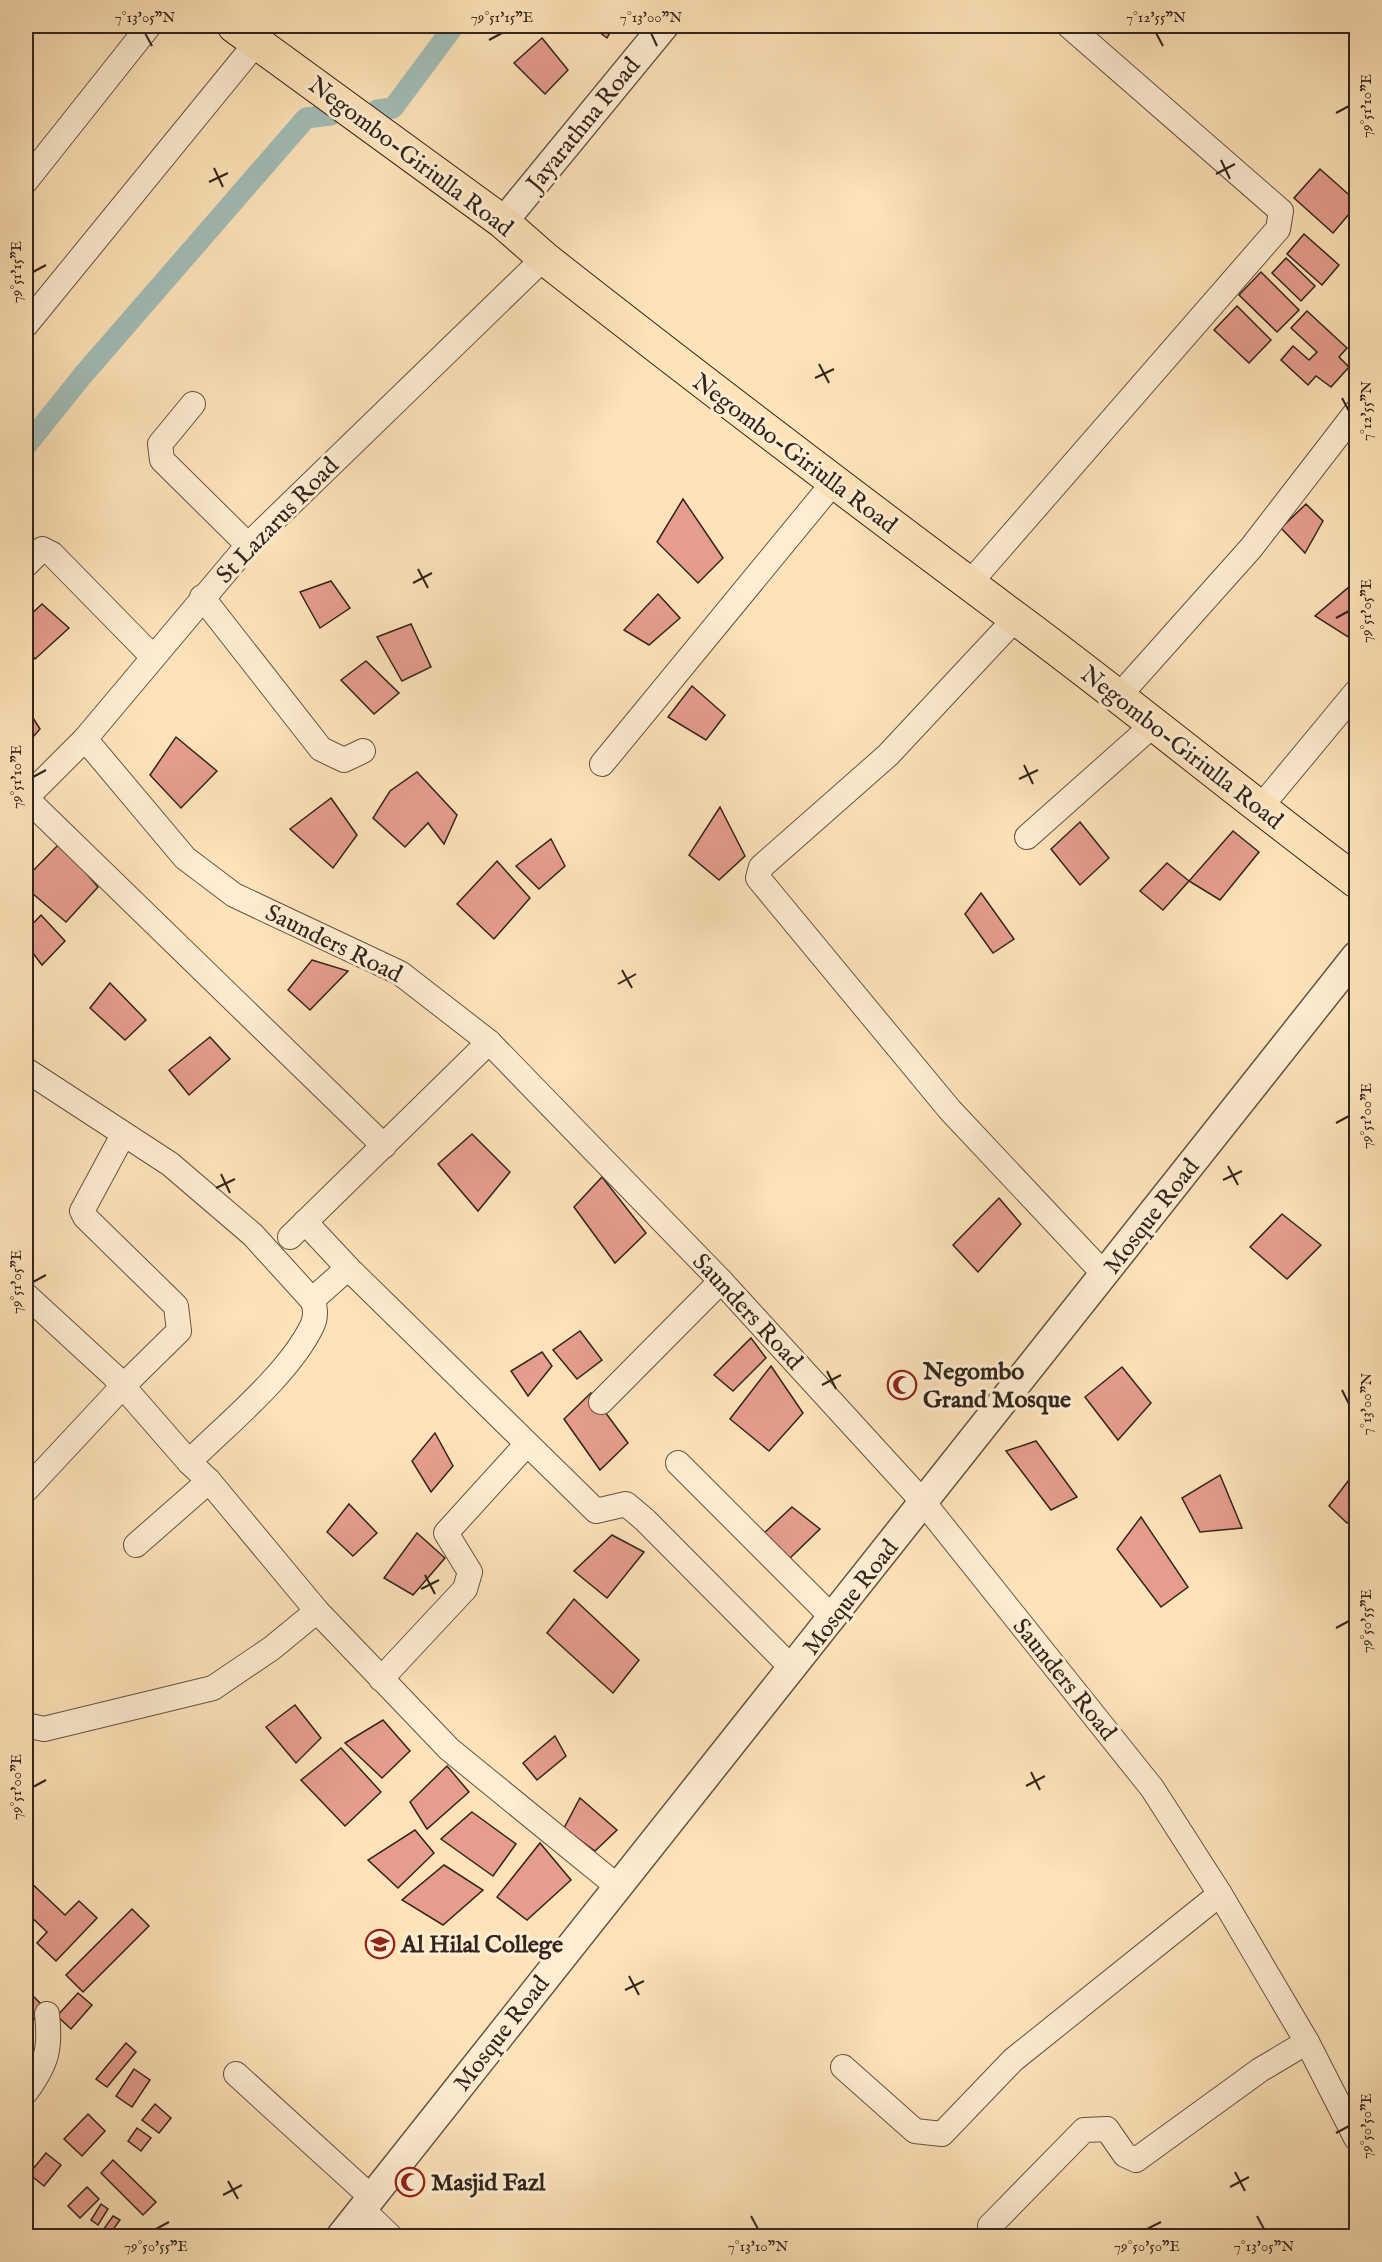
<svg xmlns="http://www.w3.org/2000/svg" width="1382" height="2262" font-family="'IM FELL English',serif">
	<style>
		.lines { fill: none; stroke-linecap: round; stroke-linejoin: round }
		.canal { stroke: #a2bdb7; stroke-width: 21 }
		.building { fill: #e69d8d; stroke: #31251d; stroke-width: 1.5 }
		.minor-casing { stroke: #645444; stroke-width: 26 }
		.tertiary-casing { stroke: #645444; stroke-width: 31 }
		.primary-casing { stroke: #31251d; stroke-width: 35 }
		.minor { stroke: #feedd2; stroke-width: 24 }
		.tertiary { stroke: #feedd2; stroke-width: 28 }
		.primary { stroke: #fee3b9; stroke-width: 33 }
		.ticks { fill: none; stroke: #31251d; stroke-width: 2 }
		.labels { text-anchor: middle; stroke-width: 6; stroke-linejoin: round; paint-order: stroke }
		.street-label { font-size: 24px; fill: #31251d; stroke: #feedd2 }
		.poi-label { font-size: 24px; font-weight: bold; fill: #31251d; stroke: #feedd2; text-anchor: start }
		.neatline { fill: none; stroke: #31251d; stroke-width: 2 }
		.ticks-label { font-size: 15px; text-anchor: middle; fill: #31251d }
	</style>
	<rect width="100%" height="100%" fill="#fee3b9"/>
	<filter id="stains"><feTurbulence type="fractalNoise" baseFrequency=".00333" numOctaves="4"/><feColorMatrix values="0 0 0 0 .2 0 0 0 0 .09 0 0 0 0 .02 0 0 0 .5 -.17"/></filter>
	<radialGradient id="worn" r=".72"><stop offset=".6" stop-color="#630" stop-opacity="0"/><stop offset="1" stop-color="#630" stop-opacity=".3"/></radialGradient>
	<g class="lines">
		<g class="canal">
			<path d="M377,110L393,108L454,26"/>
			<path d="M26,446L83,375L306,118L331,115"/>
		</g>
	</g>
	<g class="building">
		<path d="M591,26H614L607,38Z"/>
		<path d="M542,38L568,70L545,94L514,63Z"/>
		<path d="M1320,169L1356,201V206L1333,233L1294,198Z"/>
		<path d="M1304,234L1339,265L1322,285L1287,254Z"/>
		<path d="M1286,258L1315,286L1301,301L1272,273Z"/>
		<path d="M1261,272L1299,310L1277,332L1239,295Z"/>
		<path d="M1237,306L1271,340L1249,363L1214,330Z"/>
		<path d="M1307,311L1347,348L1339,357L1349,367L1331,387L1316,376L1308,385L1281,360L1293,346L1309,360L1317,352L1291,328Z"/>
		<path d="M683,499L723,558L698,583L657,542Z"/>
		<path d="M1306,504L1323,521L1305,553L1281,528Z"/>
		<path d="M331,581L350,608L320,628L300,592Z"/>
		<path d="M1356,581V642L1315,616Z"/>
		<path d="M658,594L680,618L649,645L624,630Z"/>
		<path d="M42,604L69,628L35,659L26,648V619Z"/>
		<path d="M411,624L431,667L402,681L377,637Z"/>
		<path d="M366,661L399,693L374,714L341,680Z"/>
		<path d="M692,686L725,715L706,740L668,717Z"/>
		<path d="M26,707L40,729L26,745Z"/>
		<path d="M1356,722V737L1349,731Z"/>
		<path d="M176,737L217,771L181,808L150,775Z"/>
		<path d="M417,772L457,815L444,844L428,823L405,847L373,818L390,791Z"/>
		<path d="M331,798L357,835L333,868L290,829Z"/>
		<path d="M720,807L745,856L719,880L689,855Z"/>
		<path d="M1080,822L1109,858L1080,885L1051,849Z"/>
		<path d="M1233,831L1259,852L1220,900L1189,881Z"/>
		<path d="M551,839L565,866L539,889L516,866Z"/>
		<path d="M60,843L98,887L66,922L26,888V878Z"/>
		<path d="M497,861L530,898L494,939L457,904Z"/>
		<path d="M1167,863L1189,881L1163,910L1140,891Z"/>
		<path d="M981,893L1014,939L993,953L965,914Z"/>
		<path d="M41,915L65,941L42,965L26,944V931Z"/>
		<path d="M312,960L348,971L310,1010L288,990Z"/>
		<path d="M110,983L146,1020L125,1040L90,1008Z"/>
		<path d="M210,1037L230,1059L189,1095L169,1070Z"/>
		<path d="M472,1134L510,1172L478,1211L438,1164Z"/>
		<path d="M602,1177L646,1233L615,1263L574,1207Z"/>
		<path d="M999,1198L1021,1224L978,1272L953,1245Z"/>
		<path d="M1282,1214L1321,1245L1287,1279L1250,1247Z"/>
		<path d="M580,1331L602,1360L577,1379L553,1350Z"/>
		<path d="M751,1338L766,1358L733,1391L714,1375Z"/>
		<path d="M542,1352L552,1366L528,1396L511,1371Z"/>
		<path d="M771,1366L803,1413L769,1451L730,1419Z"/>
		<path d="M1122,1367L1151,1403L1118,1440L1085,1397Z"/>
		<path d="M591,1393L628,1443L600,1470L564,1419Z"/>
		<path d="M435,1433L453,1466L431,1492L412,1461Z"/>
		<path d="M1036,1441L1077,1497L1051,1510L1006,1451Z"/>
		<path d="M1220,1475L1242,1528L1200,1532L1182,1498Z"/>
		<path d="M1352,1476L1356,1480V1517L1347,1523L1329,1506Z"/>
		<path d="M349,1504L377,1533L353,1556L327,1532Z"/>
		<path d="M792,1507L820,1529L789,1559L763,1534Z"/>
		<path d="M1141,1517L1188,1587L1161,1607L1117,1549Z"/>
		<path d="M417,1533L445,1558L413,1595L384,1578Z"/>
		<path d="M612,1535L644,1552L607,1598L574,1571Z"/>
		<path d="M574,1599L639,1660L613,1693L547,1633Z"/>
		<path d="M295,1705L321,1738L296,1763L266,1727Z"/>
		<path d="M383,1720L410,1751L382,1778L345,1743Z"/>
		<path d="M555,1736L566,1756L537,1780L523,1763Z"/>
		<path d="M341,1748L381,1792L345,1826L301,1780Z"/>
		<path d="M447,1766L469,1792L427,1829L410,1802Z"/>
		<path d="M580,1798L617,1830L595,1851L564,1828Z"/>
		<path d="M472,1812L516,1844L493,1876L441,1839Z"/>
		<path d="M415,1830L434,1853L398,1888L368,1860Z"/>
		<path d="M540,1843L571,1880L527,1920L497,1897Z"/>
		<path d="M444,1865L483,1890L443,1925L402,1900Z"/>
		<path d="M26,1878L65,1915L79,1901L97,1918L56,1961L37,1943L47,1932L26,1912Z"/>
		<path d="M132,1909L149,1926L83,1992L66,1975Z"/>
		<path d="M26,1989L45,2008L26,2028Z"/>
		<path d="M78,1993L92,2005L71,2029L57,2016Z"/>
		<path d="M126,2043L136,2052L107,2087L96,2079Z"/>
		<path d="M134,2069L150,2080L132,2107L116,2096Z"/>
		<path d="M155,2104L171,2118L159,2133L142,2120Z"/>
		<path d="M88,2114L105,2131L82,2156L64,2139Z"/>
		<path d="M137,2128L151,2138L141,2151L128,2141Z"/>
		<path d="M46,2153L61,2165L44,2186L29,2174Z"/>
		<path d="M113,2160L156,2202L143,2215L101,2173Z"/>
		<path d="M87,2187L99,2199L80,2218L68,2206Z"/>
		<path d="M101,2204L108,2209L98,2225L91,2220Z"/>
		<path d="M113,2216L120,2220L109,2235L103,2230Z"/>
	</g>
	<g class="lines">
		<g class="minor-casing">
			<g id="minor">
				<path d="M26,181L149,26"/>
				<path d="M26,325L257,42"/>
				<path d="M193,404L160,444L162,460L248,545"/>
				<path d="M26,565L42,549L52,554L152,656"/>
				<path d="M969,584L1278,229L1281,211L1069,26"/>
				<path d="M202,597L321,749L344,760L363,751"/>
				<path d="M1016,618L888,755L761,867L758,878L950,1110L1105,1275"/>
				<path d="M1118,697L1251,548L1356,412"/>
				<path d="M85,739L185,858L234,895L400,973L489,1042L721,1281L924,1503L1152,1788L1220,1894L1307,2042L1356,2138"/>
				<path d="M602,764L833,483"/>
				<path d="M26,798L85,739L248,545L544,258"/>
				<path d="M26,798L384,1146"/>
				<path d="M1259,809L1356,692"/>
				<path d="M1027,837L1153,725"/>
				<path d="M26,1070L170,1164L253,1235L312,1300C316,1307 316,1318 312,1326C289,1374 226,1425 189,1462"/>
				<path d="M305,1222L348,1268"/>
				<path d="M290,1237L489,1042"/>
				<path d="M27,1296L114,1376L189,1462L209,1481L317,1611L449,1749L617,1886"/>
				<path d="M312,1300L348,1268L596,1511L626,1504L645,1520L793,1669"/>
				<path d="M601,1402L721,1281"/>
				<path d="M678,1463L833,1618"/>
				<path d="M26,1490L123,1386L179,1331L176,1306L85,1217L82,1211L123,1135"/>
				<path d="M136,1545L209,1481"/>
				<path d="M381,1679L465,1589L470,1572L446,1533L526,1445"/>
				<path d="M26,1725L44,1729L213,1688L272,1648L317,1611"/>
				<path d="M843,2067L915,2131L942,2134L1013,2060L1220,1894"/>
				<path d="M236,2074L371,2197"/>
				<path d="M26,2092C47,2063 51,2049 47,2014"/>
				<path d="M362,2209L390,2236"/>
				<path d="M990,2226L1084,2130L1107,2129L1125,2155L1136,2160L1260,2070L1307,2042"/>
			</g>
		</g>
		<g class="tertiary-casing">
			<g id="tertiary">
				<path d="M503,222L664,26"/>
				<path d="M341,2236L1356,956"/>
			</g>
		</g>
		<g class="primary-casing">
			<path id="primary" d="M234,26L503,222L544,258C699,380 856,499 1014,617C1130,703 1241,795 1356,881"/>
		</g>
		<use href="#minor" class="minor"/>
		<use href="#tertiary" class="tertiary"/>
		<use href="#primary" class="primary"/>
	</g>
	<path class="ticks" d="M145,33L152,46M651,33L657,46M1156,33L1163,46M489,40L502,33M1336,113L1349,106M1221,160L1230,179M214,168L223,187M1216,174L1235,164M209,182L228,173M33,272L46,265M819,364L829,383M815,378L834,369M1342,398L1349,411M418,569L428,588M413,583L432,573M1336,618L1349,611M1024,765L1033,784M33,777L46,770M1019,779L1038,770M622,970L632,988M618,984L636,974M1336,1123L1349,1116M1228,1166L1238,1185M221,1174L230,1193M1223,1180L1242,1171M216,1188L235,1179M33,1282L46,1275M827,1371L836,1389M822,1385L841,1375M1342,1390L1349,1404M425,1575L435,1594M421,1589L439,1580M1336,1628L1349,1621M1031,1772L1040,1790M1026,1786L1045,1776M33,1787L46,1780M629,1976L639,1995M625,1990L644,1981M1336,2133L1349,2126M1235,2172L1245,2191M228,2181L238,2199M1230,2187L1249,2177M223,2195L242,2185M751,2216L758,2229M1257,2216L1264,2229M156,2229L169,2222M1147,2229L1161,2222"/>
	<defs>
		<g id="mosque-ring" transform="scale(1.5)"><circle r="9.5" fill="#feedd2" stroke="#8f2418" stroke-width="1.5"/><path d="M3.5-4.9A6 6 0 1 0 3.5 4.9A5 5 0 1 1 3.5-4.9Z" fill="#8f2418"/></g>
		<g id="school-ring" transform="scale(1.5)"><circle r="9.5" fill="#feedd2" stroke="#8f2418" stroke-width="1.5"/><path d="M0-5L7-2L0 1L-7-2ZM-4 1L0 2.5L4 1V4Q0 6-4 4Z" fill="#8f2418"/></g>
	</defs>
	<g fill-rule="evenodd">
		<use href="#mosque-ring" x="902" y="1385"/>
		<use href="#school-ring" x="380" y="1944"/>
		<use href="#mosque-ring" x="410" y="2182"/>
	</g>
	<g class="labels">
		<g class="street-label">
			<text transform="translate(583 124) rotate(-51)" y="8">Jayarathna Road</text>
			<text transform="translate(411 156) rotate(37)" y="8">Negombo-Giriulla Road</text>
			<text transform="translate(795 453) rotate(37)" y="8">Negombo-Giriulla Road</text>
			<text transform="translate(277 520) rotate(-46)" y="8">St Lazarus Road</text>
			<text transform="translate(1182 747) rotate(38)" y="8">Negombo-Giriulla Road</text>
			<text transform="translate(334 943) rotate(26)" y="8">Saunders Road</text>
			<text transform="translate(1151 1216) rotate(-52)" y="8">Mosque Road</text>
			<text transform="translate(748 1311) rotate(47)" y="8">Saunders Road</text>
			<text transform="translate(850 1597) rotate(-52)" y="8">Mosque Road</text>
			<text transform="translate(1065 1679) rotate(51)" y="8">Saunders Road</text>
			<text transform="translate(501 2033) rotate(-52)" y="8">Mosque Road</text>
		</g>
		<g class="poi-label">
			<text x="923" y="1379">Negombo<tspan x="923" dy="28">Grand Mosque</tspan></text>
			<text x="401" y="1952">Al Hilal College</text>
			<text x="431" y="2190">Masjid Fazl</text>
		</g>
	</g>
	<rect width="1382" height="2262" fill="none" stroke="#fee3b9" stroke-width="66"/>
	<rect x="33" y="33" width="1316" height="2196" class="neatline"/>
	<g class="ticks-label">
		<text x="145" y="22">7°13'05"N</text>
		<text x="502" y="22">79°51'15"E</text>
		<text x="651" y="22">7°13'00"N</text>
		<text x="1156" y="22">7°12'55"N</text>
		<text transform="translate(1366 106) rotate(-90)" y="5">79°51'10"E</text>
		<text transform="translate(16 272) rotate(-90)" y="5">79°51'15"E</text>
		<text transform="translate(1366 411) rotate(-90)" y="5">7°12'55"N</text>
		<text transform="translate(1366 611) rotate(-90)" y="5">79°51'05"E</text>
		<text transform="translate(16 777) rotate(-90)" y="5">79°51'10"E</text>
		<text transform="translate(1366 1116) rotate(-90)" y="5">79°51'00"E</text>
		<text transform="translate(16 1282) rotate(-90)" y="5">79°51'05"E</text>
		<text transform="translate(1366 1404) rotate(-90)" y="5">7°13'00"N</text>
		<text transform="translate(1366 1621) rotate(-90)" y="5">79°50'55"E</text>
		<text transform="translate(16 1787) rotate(-90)" y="5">79°51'00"E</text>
		<text transform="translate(1366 2126) rotate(-90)" y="5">79°50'50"E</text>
		<text x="156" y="2251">79°50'55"E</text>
		<text x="758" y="2251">7°13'10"N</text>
		<text x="1147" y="2251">79°50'50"E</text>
		<text x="1264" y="2251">7°13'05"N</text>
	</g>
	<rect width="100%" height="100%" filter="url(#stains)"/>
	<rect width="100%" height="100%" fill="url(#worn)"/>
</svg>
